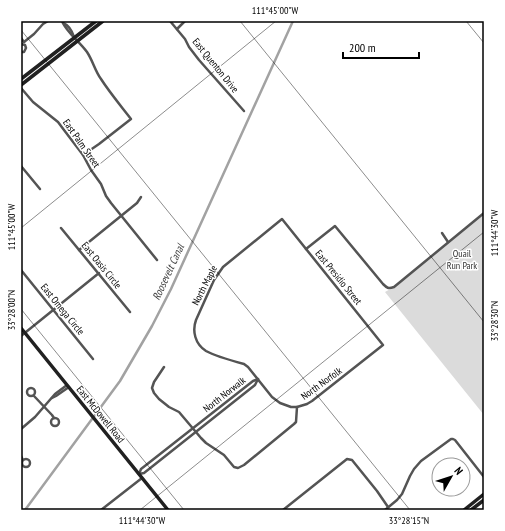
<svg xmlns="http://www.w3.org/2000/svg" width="505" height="531" font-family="'PT Sans Narrow',sans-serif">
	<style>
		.green { fill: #dbdbdb }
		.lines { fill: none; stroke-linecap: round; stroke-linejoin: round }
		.canal { stroke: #a2a2a2; stroke-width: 2.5 }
		.street { stroke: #545454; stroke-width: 2.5 }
		.secondary { stroke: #212121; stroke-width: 3.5 }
		.ticks { fill: none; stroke: #000; stroke-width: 1; stroke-opacity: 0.45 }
		.labels { text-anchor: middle; stroke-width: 3; stroke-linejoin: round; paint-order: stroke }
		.street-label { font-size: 10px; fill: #000; stroke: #fff }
		.park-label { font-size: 10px; fill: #323232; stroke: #fff }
		.water-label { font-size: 11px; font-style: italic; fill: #434343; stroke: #fff }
		.neatline { fill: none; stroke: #000; stroke-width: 1.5 }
		.ticks-label { font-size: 10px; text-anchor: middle; fill: #000 }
	</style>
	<rect width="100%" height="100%" fill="#fff"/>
	<path class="green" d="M484,213V415L385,292L394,287Z"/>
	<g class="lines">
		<path class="canal" d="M25,510L120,381L152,326L171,289L293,21"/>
		<g class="street">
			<path d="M62,21C67,33 79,41 87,52C93,61 95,71 101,79C110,93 121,106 131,119L99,144L83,155"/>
			<path d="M170,21L185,39L189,47L199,60L244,111"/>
			<path d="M63,23C68,25 72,31 74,37"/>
			<path d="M177,29L185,21"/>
			<path d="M21,38L24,42"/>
			<path d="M24,42L34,34L43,24L48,21"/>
			<path d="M21,44L25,45L26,48L24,52H21"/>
			<path d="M21,88L33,102L58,122L64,130L83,155L91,170L101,184L106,196L111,203L157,260"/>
			<path d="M21,166L40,189"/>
			<path d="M282,219L383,345L312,401L307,404L297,407H291L280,403L272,397L248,367L244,364C233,361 215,356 206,351C195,344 192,331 196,320L214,280L223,267Z"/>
			<path d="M61,228L130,312"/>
			<path d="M442,233L448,242"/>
			<path d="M306,249L335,226L383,284C387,288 388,289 394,287L484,213"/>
			<path d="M79,250L137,203L141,197"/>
			<path d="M21,270L93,359"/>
			<path d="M21,336L99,273"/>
			<path d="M164,367L154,382L152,388L154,393L159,399L169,407L179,412L201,438L206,443L224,455L234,467L238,468L244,465L294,424L296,422L297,407"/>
			<circle cx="31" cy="392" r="4"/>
			<path d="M34,396L52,415L54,418"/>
			<path d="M52,398L56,396L69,387"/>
			<circle cx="55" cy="422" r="4"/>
			<path d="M21,429L35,417L55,394L67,385"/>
			<path d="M21,456L23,460"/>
			<circle cx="26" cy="463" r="4"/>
			<path d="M139,474L144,473L255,385L258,379"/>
			<path d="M139,474L141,469L253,381L258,379"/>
			<path d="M101,510L142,478"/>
			<path d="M283,510L347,459L352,460L377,491L388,507"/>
			<path d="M385,510L397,500L402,494L410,476L414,469L421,461L451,439H453L455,440L484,477"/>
		</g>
		<g class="secondary">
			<path d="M21,79L96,21"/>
			<path d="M21,85L103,21"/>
			<path d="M21,328L168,510"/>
			<path d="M464,510L484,494"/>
			<path d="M471,510L484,500"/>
		</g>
	</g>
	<path class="ticks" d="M240,21L484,322M466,21L484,43M21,30L410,510M21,228L276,21M21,309L184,510M140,510L484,232"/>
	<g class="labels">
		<g class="street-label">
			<text transform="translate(216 65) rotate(51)" y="4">East Quenton Drive</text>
			<text transform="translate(82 143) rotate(55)" y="4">East Palm Street</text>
			<text transform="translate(102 265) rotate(51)" y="4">East Oasis Circle</text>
			<text transform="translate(339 277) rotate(51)" y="4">East Presidio Street</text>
			<text transform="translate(204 285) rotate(-63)" y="4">North Maple</text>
			<text transform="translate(63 309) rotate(51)" y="4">East Omega Circle</text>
			<text transform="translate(321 383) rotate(-36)" y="4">North Norfolk</text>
			<text transform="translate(224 394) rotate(-38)" y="4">North Norwalk</text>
			<text transform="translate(101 414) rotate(51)" y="4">East McDowell Road</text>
		</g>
		<g class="park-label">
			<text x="462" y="257">Quail<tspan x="462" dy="12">Run Park</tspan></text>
		</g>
		<g class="water-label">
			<text transform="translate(168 272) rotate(-65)" y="4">Roosevelt Canal</text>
		</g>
	</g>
	<rect width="505" height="531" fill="none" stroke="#ffffff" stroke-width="44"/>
	<g transform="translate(451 477) rotate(51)"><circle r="19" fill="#ffffff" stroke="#999999"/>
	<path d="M0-3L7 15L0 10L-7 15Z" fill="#000000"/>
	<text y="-6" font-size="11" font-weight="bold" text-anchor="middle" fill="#000000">N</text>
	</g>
	<path d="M343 52v6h76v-6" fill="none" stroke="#000000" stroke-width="2"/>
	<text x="349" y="52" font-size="12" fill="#000000" stroke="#ffffff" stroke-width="3" paint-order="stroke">200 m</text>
	<rect x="22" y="22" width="461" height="487" class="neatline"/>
	<g class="ticks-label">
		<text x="275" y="14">111°45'00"W</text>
		<text transform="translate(11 227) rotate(-90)" y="4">111°45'00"W</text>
		<text transform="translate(494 233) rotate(-90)" y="4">111°44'30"W</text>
		<text transform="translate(11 310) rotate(-90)" y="4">33°28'00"N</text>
		<text transform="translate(494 321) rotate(-90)" y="4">33°28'30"N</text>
		<text x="142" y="524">111°44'30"W</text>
		<text x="409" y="524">33°28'15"N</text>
	</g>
</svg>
